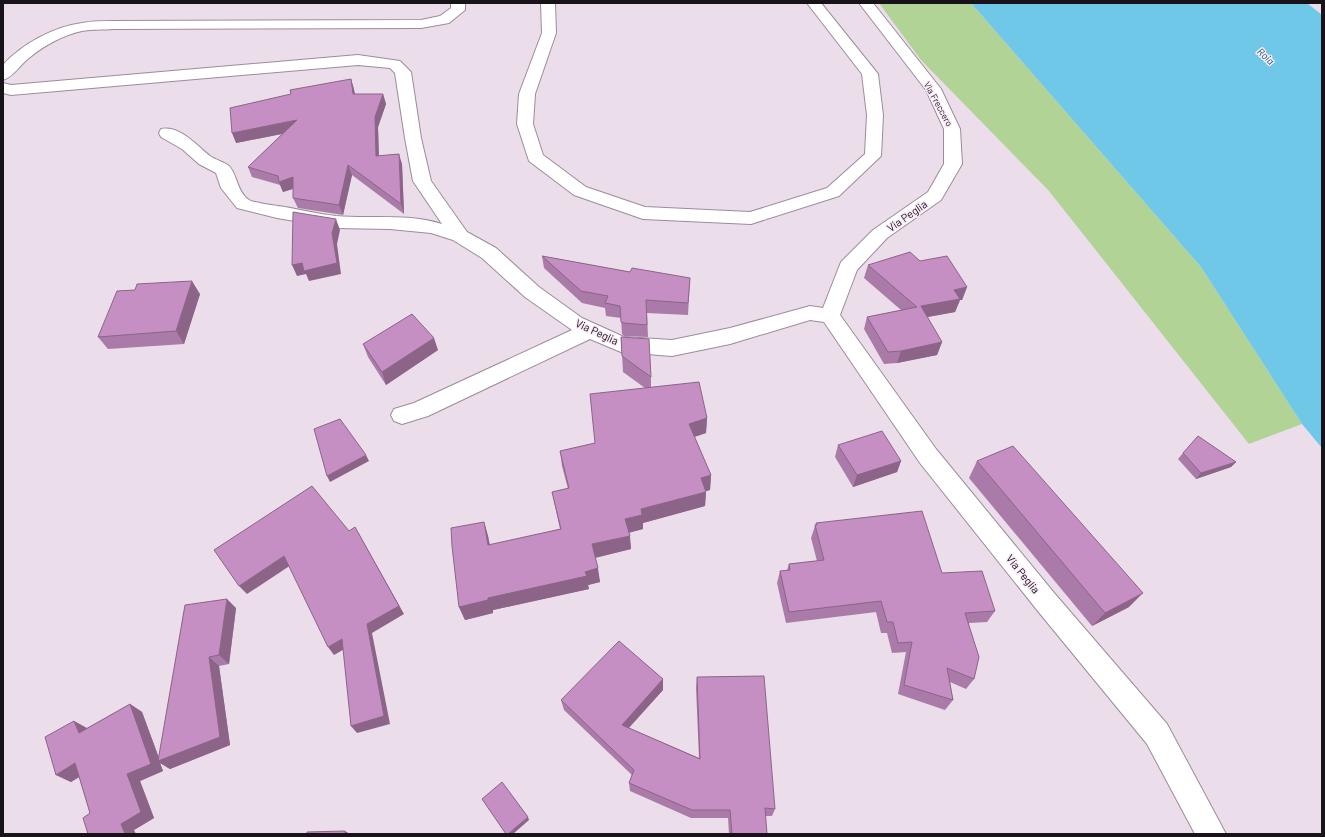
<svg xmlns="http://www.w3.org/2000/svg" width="1325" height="837" font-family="Barlow,sans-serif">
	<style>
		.green { fill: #b1d396 }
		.water { fill: #70c8e9 }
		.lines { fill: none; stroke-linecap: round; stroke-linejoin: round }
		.minor-casing { stroke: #9a8d99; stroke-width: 2 }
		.highway-casing { stroke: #9a8d99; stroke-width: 2 }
		.minor { fill: #fff; fill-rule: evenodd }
		.highway { fill: #fff; fill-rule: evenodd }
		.wall { fill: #aa7ba8 }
		.shaded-wall { fill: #8b6488 }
		.building { fill: #c68fc3; stroke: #8b6488 }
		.labels { text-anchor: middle; stroke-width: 3; stroke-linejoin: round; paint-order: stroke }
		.far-street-label { font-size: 9px; fill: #181318; stroke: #f9eaf8 }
		.far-water-label { font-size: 10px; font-style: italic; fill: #0a566c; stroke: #f9eaf8 }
		.street-label { font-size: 11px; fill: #181318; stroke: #f9eaf8 }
	</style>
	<rect width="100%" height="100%" fill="#ebddea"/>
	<path class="green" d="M879,3H971L1201,267L1302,424L1249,444L1049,191L921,60Z"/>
	<path class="water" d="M971,3H1307L1322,15V448L1302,424L1201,267Z"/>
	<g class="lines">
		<g class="minor-casing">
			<g id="minor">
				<path d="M451,3H465V10L449,23L421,28L113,29C103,30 92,29 82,31C63,35 43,46 29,58C21,64 13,77 3,80V65C22,44 53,27 82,23C92,21 103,21 113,21L421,20L440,16L451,8Z"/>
				<path d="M859,3H873L941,89L960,129L962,164L941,200L887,238L857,270L840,315L936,449L1055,594L1167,724L1226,834H1195L1147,744L1037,610L920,463L824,322L810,320L730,344L672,356L621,352L590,339L428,416L402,424L394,421L391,415L394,409L414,403L572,330L525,297L482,258L453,240L431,233L390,229L336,228L277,218L237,208L221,188L216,173L199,164L182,149L161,137L159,133L161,129C180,125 197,146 210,156C216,160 224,162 229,166C237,174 237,192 249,200C254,203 278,206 285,207C302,210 319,214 336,216C371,219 408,213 442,224L413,181L405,138L395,73L390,68L358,65L11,95L3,93V83L11,85L358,55L400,61L411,72L421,138L431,181L467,232L496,248L539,287L582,318L624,337L672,340L730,328L810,306L823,308L841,262L873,230L928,192L944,164V129L926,90Z"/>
			</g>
		</g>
		<g class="highway-casing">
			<path id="highway" d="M541,3H555L556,33L535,94L533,124L543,155L586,187L645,207L750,212L827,188L865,154L867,115L862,74L807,3H821L878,74L883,115L881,156L839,196L751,224L643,219L574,195L529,161L517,124L519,94L542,33Z"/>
		</g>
		<use href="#minor" class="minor"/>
		<use href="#highway" class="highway"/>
	</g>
	<g class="wall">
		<path d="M351,79L355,94H383L386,104L378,127L379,156L402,164L404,214L352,175L343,215L298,208L293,198V189L283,192L280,185L252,177L248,167L282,134L236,143L291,94Z"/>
		<path d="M542,256L630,272L690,278L688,315L647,313L648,337L624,336L622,334L621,318L606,316L605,308L582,303L544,268Z"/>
		<path d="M920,261L967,287L962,300H960L955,312L927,317L942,342L937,355L897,363L884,364L864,329L867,317L901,310L864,278L868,265Z"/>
		<path d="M135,290L200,294L184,344L108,349L98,337Z"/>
		<path d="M621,337L651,377V387L707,418L706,433L694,437L711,475L710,490L706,491L705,506L643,523V529L629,533L631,549L595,558L600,582L588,585L589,589L493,610V613L465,620L459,607L484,522L488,536L490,545L560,529L552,492L568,489L562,466L560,451L595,443L645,388L623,372Z"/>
		<path d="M363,344L438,350L386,385L368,357Z"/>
		<path d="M838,445L901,461L897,472L853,487L835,457Z"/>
		<path d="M1183,453L1236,462L1231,467L1196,479L1178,459Z"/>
		<path d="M977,461L1129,607L1092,626L969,478Z"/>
		<path d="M816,523L942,573L995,611L987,622L969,623L974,679L966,689L950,682L953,700L945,710L898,694L906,652L892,653L887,633H881L876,612L786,623L777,583L780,571L787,570L789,564L817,561L811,538Z"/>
		<path d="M185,605L236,608L229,664L219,666L230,745L170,769L160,763L163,771L140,781L154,818L134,830L90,813L79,777L71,782L56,775L74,721L87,728L130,704L142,712L159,758Z"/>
		<path d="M697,677L775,809L772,816H765L767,834H729L728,818H691L630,791L629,783L632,775L564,710L561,700L663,679V690L629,728L699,758L696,688Z"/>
	</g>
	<g class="shaded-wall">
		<path d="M351,79L354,89L356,104L353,94Z"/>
		<path d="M383,94L386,104L378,127L379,166L376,156L375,117Z"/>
		<path d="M297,120L301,130L236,143L232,133Z"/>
		<path d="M399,154L402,164L404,214L401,204Z"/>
		<path d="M348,165L352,175L343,215L339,205Z"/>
		<path d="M293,177L298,187L283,192L279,182Z"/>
		<path d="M336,219L340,230L337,244L341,274L309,281L306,274L297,276L292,265L332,233Z"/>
		<path d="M192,281L200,294L184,344L176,331Z"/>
		<path d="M967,287L962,300H960L955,312L917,319L921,306L954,290Z"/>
		<path d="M434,338L438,350L386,385L382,372Z"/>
		<path d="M942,342L937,355L897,363L901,351Z"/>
		<path d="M707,418L706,433L688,439L689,424Z"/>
		<path d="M366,455L369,461L330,482L327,476Z"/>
		<path d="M901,461L897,472L853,487L857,475Z"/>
		<path d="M1236,462L1231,467L1196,479L1201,473Z"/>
		<path d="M711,475L710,490L700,492L701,478Z"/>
		<path d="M706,492L705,506L643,523V529L626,533L625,519L641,509Z"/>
		<path d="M484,522L488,536L492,559L488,545Z"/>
		<path d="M355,527L404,614L372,633L390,724L357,733L351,726L367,624Z"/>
		<path d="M630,536L631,549L594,558L592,544Z"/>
		<path d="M284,556L291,565L247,594L239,586Z"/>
		<path d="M598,568L600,582L588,585L589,589L493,610V613L465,620L459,607L488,598Z"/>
		<path d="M1143,593L1129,607L1092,626L1105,613Z"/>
		<path d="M227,599L236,608L229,664L219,655Z"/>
		<path d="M342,639L348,647L334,655L328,647Z"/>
		<path d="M209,657L219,666L230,745L170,769L160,763L163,771L140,781L154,818L134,830L136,834H125L121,824L127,774L130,704L142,712L160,761Z"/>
		<path d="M663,679V690L623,734L622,725Z"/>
		<path d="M74,721L88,729L79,733Z"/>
		<path d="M75,763L89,771L71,782L56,775Z"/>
		<path d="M528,817L529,820L513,834H508Z"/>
		<path d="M345,831L350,834H345Z"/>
	</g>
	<g class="building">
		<path d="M351,79L353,94H383L375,117L376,156L399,154L401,204L348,165L339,205L293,198V177L279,182L278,176L248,167L297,120L232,133L230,108L291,94L290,90Z"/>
		<path d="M293,212L336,219L332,233L337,263L304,271L302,263L292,265Z"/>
		<path d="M910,252L920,261L947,256L967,287L954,290L960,299L921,306L942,342L901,351L888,352L867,317L917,307L868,265Z"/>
		<path d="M542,256L630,272L632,268L690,278L688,303L646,300L647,325L624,323L621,322L620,306L605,303L608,296L581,291Z"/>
		<path d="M192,281L176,331L98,337L117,291L135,290L137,284Z"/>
		<path d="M412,314L434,338L382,372L363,344Z"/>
		<path d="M621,337L649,339L651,377L622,356Z"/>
		<path d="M699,382L707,418L689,424L711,475L701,478L706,492L641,509L642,515L625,519L630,536L592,544L598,568L585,572L587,576L488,598V600L459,607L452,546L451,528L484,522L488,545L561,529L552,492L569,488L560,451L595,443L590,394Z"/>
		<path d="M340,419L366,455L327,476L314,429Z"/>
		<path d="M882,431L901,461L857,475L838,445Z"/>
		<path d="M1198,436L1236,462L1201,473L1183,453Z"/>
		<path d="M1013,446L1143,593L1105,613L977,461Z"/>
		<path d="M312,486L349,531L355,527L399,606L367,624L384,716L351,726L342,639L328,647L284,556L239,586L214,550Z"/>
		<path d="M922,511L942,573L982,571L995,611L965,613L979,657L974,679L947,668L953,700L904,685L912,642L898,643L893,622H887L881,601L789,612L780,571L790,570L789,564L824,560L815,525H817L816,523Z"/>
		<path d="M227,599L219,655L209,657L220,737L158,761L185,605Z"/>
		<path d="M619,641L663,679L622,725L700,759L697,677L764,676L775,809L765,808L767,834H732L730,810H692L629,783L634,770L561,700Z"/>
		<path d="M130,704L151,764L127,774L141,812L121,824L125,834H88L83,818L90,813L75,763L56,775L45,737L74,721L79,733Z"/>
		<path d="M502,782L528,817L508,834H506L482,799Z"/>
		<path d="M345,831V834H307V832Z"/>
	</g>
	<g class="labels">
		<g class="far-street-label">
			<text transform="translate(938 104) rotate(61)" y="3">Via Freccero</text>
		</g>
		<g class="far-water-label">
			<text transform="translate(1266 56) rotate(43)" y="4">Roia</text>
		</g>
		<g class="street-label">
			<text transform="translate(907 216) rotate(-35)" y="4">Via Peglia</text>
			<text transform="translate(597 332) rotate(25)" y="4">Via Peglia</text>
			<text transform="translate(1023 574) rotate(51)" y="4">Via Peglia</text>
		</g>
	</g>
	<rect width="1325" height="837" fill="none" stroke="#181318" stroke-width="8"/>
</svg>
